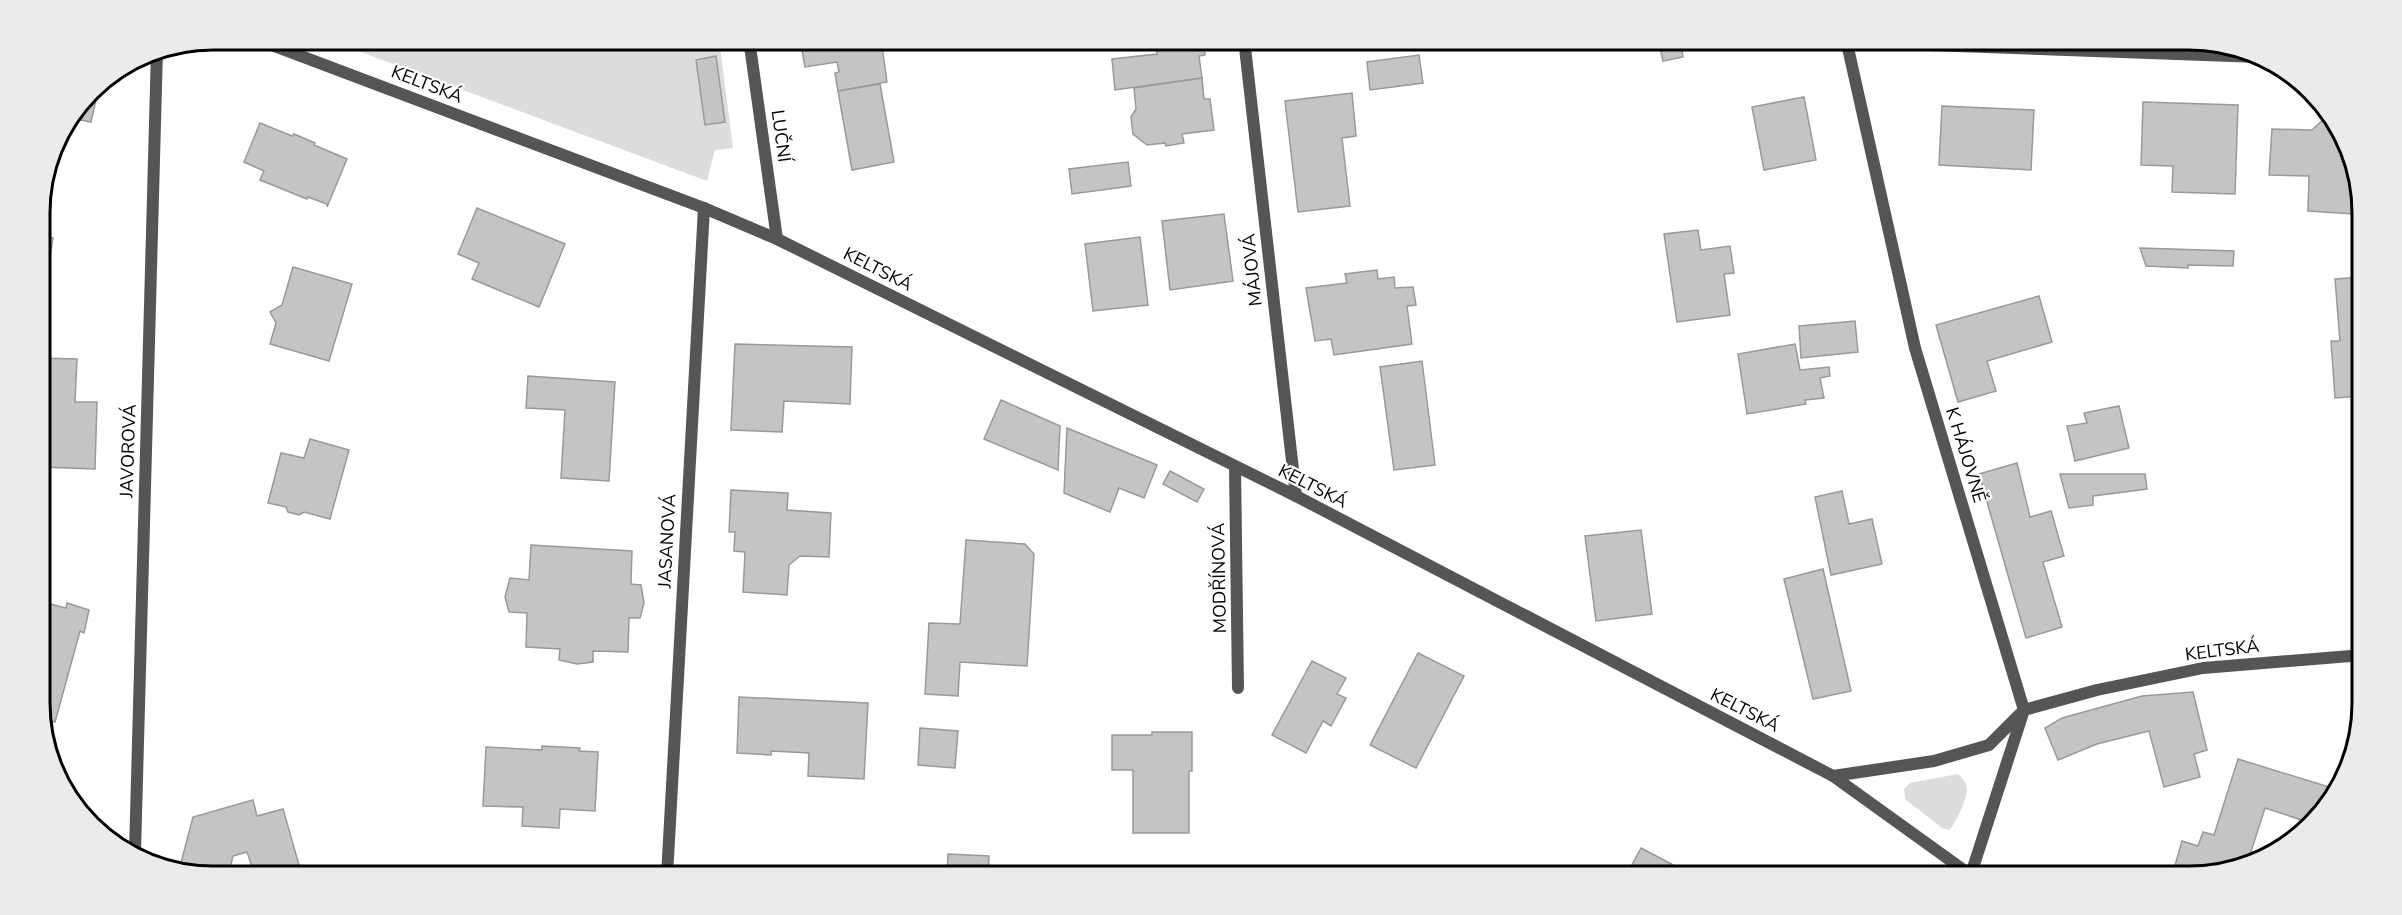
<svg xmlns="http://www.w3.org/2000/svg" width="2402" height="915" font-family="'Nunito Sans',sans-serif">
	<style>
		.green { fill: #dcdcdc }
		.building { fill: #c4c4c4; stroke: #999; stroke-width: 1.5 }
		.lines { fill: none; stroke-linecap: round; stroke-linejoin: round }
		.service { stroke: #555; stroke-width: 12 }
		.minor { stroke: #555; stroke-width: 12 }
		.labels { text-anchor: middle; stroke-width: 4.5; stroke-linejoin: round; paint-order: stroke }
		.street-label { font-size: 18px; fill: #000; stroke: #fff }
		.rim { fill: none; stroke: #000; stroke-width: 3 }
	</style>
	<rect width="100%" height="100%" fill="#fff"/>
	<g class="green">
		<path d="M326,39H719L733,148L715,150L707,181Z"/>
		<path d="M1958,774C1963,779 1967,783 1967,790C1966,800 1956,823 1949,830L1942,828L1905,799L1904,789L1910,783Z"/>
	</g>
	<g class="building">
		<path d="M800,39H881L887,82L838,91L835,73L839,72L837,62L805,67Z"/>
		<path d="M1155,39H1203L1205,55L1199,56L1202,78L1115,90L1112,59L1157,54Z"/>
		<path d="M1658,39H1680L1683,57L1663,61Z"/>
		<path d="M1714,39H1758L1716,48Z"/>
		<path d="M1419,55L1423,83L1370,90L1367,62Z"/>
		<path d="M716,56L725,122L705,125L696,60Z"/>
		<path d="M1202,78L1204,99H1210L1214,130L1182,134L1184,143L1166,146L1165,143L1147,145L1133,134L1131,117L1136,109L1134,88Z"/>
		<path d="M100,81L91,122L71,118L98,82Z"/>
		<path d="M880,84L894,162L852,170L838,91Z"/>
		<path d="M1352,93L1356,136L1342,138L1350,206L1298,212L1285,101Z"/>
		<path d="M1804,97L1816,160L1764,170L1752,107Z"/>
		<path d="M2143,102L2238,105L2235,194L2172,192L2173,166L2141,165Z"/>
		<path d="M1942,106L2034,110L2031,170L1939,165Z"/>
		<path d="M2328,115L2356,177L2354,214L2308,211L2309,176L2269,175L2272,129L2312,130Z"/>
		<path d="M260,123L292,136L294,134L315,143L314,145L347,159L327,207V204L308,197L307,199L260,180L264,171L244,162Z"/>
		<path d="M1128,162L1131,186L1072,194L1069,169Z"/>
		<path d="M477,208L565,244L539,307L472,279L479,263L458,254Z"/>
		<path d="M1224,214L1233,281L1170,290L1162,221Z"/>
		<path d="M1698,230L1701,250L1730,246L1734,273L1724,274L1730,315L1677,322L1664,234Z"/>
		<path d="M40,236L53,238L47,277L40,276Z"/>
		<path d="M1140,237L1148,305L1093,311L1085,244Z"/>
		<path d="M2140,248L2234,251L2233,266L2188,265V268L2146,266Z"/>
		<path d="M293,267L352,284L329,361L270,344L276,323L270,312L282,305Z"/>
		<path d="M1377,270L1378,279L1394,277L1395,288L1413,287L1416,305L1407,306L1412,344L1334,355L1331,339L1315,341L1306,288L1347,283L1345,274Z"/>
		<path d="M2362,277V396L2335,398L2331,341H2340L2335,279Z"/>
		<path d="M2039,296L2052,342L1987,361L1996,391L1958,402L1936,325Z"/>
		<path d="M1855,321L1858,352L1801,358L1799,326Z"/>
		<path d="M735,344L852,347L850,404L784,401L782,432L731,430Z"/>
		<path d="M1795,344L1800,370L1829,367L1830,376L1820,378L1824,398L1805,400L1806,404L1747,414L1738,354Z"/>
		<path d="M40,358L77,359L75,402H97L95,469L41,467Z"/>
		<path d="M1422,361L1435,465L1394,470L1380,367Z"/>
		<path d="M528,376L615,382L609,481L561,478L565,410L526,408Z"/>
		<path d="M1001,400L1060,426L1058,470L984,439Z"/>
		<path d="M2119,406L2129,448L2075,461L2067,426L2087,423L2084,413Z"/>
		<path d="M1067,428L1157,465L1144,498L1119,488L1110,512L1064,493Z"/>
		<path d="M310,439L349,450L330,519L304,512L299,515L288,512L286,507L268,503L281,453L304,458Z"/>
		<path d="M2017,463L2030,517L2051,511L2064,556L2043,562L2062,627L2026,638L1979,474Z"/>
		<path d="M1170,471L1204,489L1197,502L1163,484Z"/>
		<path d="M2060,474H2145L2147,489L2093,496V505L2069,508Z"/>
		<path d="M731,490L788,493L787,510L831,513L829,557L800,556L789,565L787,595L743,592L745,552L734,551L735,532H729Z"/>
		<path d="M1842,491L1849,524L1872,519L1882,564L1831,575L1815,497Z"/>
		<path d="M1641,530L1652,614L1596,621L1585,536Z"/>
		<path d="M966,540L1025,544L1034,554L1027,666L960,662L958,696L925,694L929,623L960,624Z"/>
		<path d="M531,545L632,551L631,584L641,585L644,603L640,618H629L628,652L593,651V662L577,664L559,660L560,649L526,647L527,613L509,612L505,597L510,578L529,580Z"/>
		<path d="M1823,569L1851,691L1813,699L1784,579Z"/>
		<path d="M42,602L66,608L67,603L89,610L84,633L80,631L55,722L42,719Z"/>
		<path d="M1418,653L1464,676L1416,768L1370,745Z"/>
		<path d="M1312,661L1346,678L1337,694L1346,698L1331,726L1323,721L1306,753L1272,735Z"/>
		<path d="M2193,692L2207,750L2194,754L2200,777L2164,787L2149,731L2097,744L2058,760L2045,728L2062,718L2142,696Z"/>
		<path d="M739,697L868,703L864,779L808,776L809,753L771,751V755L737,753Z"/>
		<path d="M920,728L958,731L955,768L918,765Z"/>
		<path d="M1152,732H1192V771H1189V833H1133V770H1112V735H1152Z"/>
		<path d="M542,746L580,748L579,751L598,752L595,811L560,809L559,828L522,826L523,807L483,806L486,747L542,750Z"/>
		<path d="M2238,759L2332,788L2308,822L2265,808L2249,858L2200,876H2172L2182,841L2198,846L2203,832L2214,835Z"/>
		<path d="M253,800L257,816L283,809L299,865L255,876L247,852L233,856L228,876L179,870L193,817Z"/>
		<path d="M1641,848L1694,876H1626Z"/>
		<path d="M948,854L989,856L988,876H947Z"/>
	</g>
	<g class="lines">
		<path class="service" d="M1235,467L1238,688"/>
		<g class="minor">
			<path d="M256,39L704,208L777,239L1296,496L1833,776L1972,876"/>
			<path d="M749,39L777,239"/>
			<path d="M1244,39L1296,496"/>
			<path d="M1846,39L1915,348L2024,710L1971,874"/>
			<path d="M1847,42L2259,57"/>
			<path d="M1833,776L1934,761L1989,745L2024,710L2097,690L2203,668L2363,655"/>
			<path d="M135,852L157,50"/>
			<path d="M667,876L704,208"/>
		</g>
	</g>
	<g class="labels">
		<g class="street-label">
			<text transform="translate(427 84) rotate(21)" y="6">KELTSKÁ</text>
			<text transform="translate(781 136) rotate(82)" y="6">LUČNÍ</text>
			<text transform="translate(878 269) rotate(27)" y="6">KELTSKÁ</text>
			<text transform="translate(1252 270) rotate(-96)" y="6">MÁJOVÁ</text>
			<text transform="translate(128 451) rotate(-88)" y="6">JAVOROVÁ</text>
			<text transform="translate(1966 455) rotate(73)" y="6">K HÁJOVNĚ</text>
			<text transform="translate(1313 486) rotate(27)" y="6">KELTSKÁ</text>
			<text transform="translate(667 541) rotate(-87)" y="6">JASANOVÁ</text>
			<text transform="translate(1219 578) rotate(-91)" y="6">MODŘÍNOVÁ</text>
			<text transform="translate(2222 650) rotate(-7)" y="6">KELTSKÁ</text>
			<text transform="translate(1745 710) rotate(27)" y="6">KELTSKÁ</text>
		</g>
	</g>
	<path d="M0 0H2402V915H0ZM213 50H2189A163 163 0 0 1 2352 213V703A163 163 0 0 1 2189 866H213A163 163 0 0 1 50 703V213A163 163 0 0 1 213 50Z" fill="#ebebeb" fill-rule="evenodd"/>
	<path class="rim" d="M213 50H2189A163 163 0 0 1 2352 213V703A163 163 0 0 1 2189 866H213A163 163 0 0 1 50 703V213A163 163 0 0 1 213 50Z"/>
</svg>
